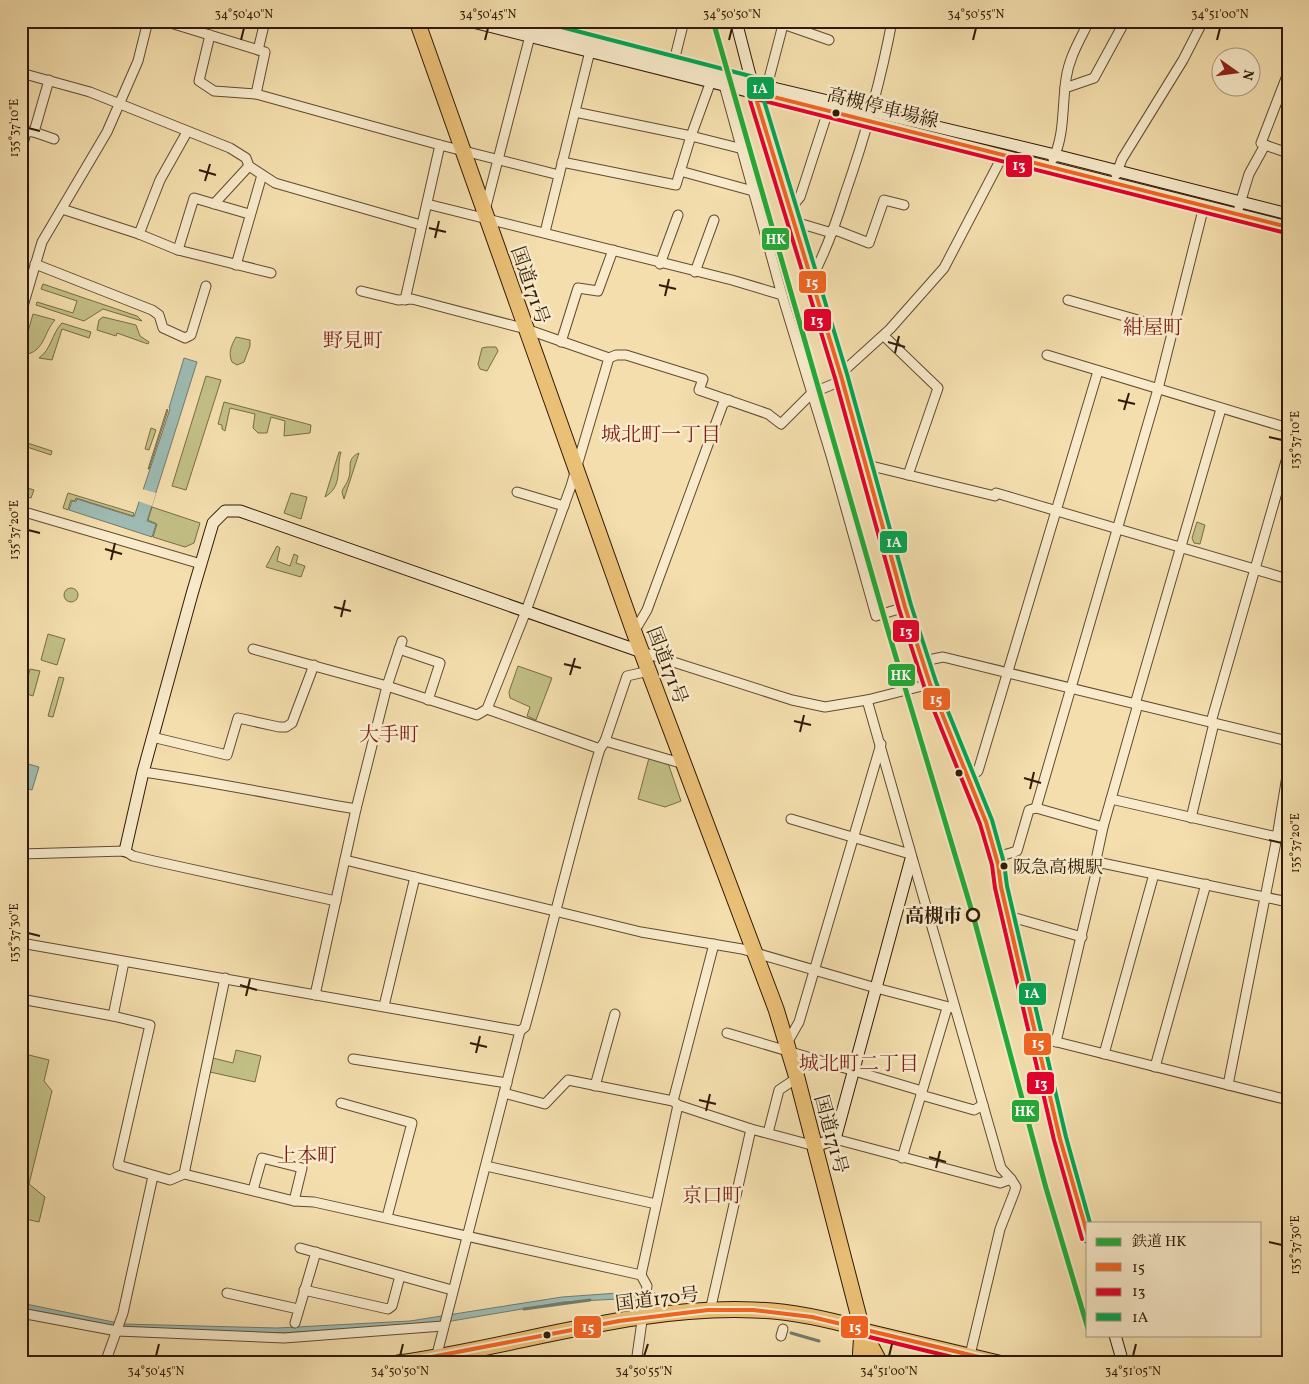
<svg xmlns="http://www.w3.org/2000/svg" width="1309" height="1384" font-family="Vollkorn,'Noto Serif JP',serif">
	<style>
		.green { fill: #c2bf85; stroke: #786c46 }
		.water { fill: #9ebbb3; stroke: #727b6e }
		.pier { fill: #f4dead }
		.lines { fill: none; stroke-linecap: round; stroke-linejoin: round }
		.stream { stroke: #727b6e; stroke-width: 3 }
		.street-casing { stroke: #604b30; stroke-width: 11 }
		.secondary-casing { stroke: #2f1a06; stroke-width: 13 }
		.primary-casing { stroke: #2f1a06; stroke-width: 14 }
		.highway-casing { stroke: #2f1a06; stroke-width: 17 }
		.street { stroke: #f8eaca; stroke-width: 9 }
		.secondary { stroke: #f8eaca; stroke-width: 11 }
		.primary { stroke: #eabf76; stroke-width: 12 }
		.highway { stroke: #eabf76; stroke-width: 15 }
		.bus-1-casing { stroke: #f8eaca; stroke-width: 8 }
		.bus-2-casing { stroke: #f8eaca; stroke-width: 8 }
		.bus-3-casing { stroke: #f8eaca; stroke-width: 8 }
		.bus-1 { stroke: #f26522; stroke-width: 4 }
		.bus-2 { stroke: #e4002b; stroke-width: 4 }
		.bus-3 { stroke: #00a651; stroke-width: 4 }
		.rail-1-casing { stroke: #f8eaca; stroke-width: 9 }
		.rail-1 { stroke: #21ab36; stroke-width: 5 }
		.ticks { fill: none; stroke: #2f1a06; stroke-width: 2 }
		.bus-dot { fill: #2f1a06; stroke: #f8eaca; stroke-width: 2 }
		.stop-dot { fill: #f8eaca; stroke: #2f1a06; stroke-width: 2.5 }
		.labels { text-anchor: middle; stroke-width: 5; stroke-linejoin: round; paint-order: stroke }
		.bus-label { font-size: 18px; fill: #2f1a06; stroke: #f8eaca; text-anchor: start }
		.street-label { font-size: 19px; fill: #2f1a06; stroke: #f8eaca }
		.stop-label { font-size: 19px; font-weight: bold; fill: #2f1a06; stroke: #f8eaca; text-anchor: end }
		.neighbourhood-label { font-size: 20px; fill: #7a1f14; stroke: #f8eaca }
		.line-badge { stroke: #f8eaca; stroke-width: 2 }
		.badge-label { font-size: 14px; text-anchor: middle; font-weight: bold; fill: #fff }
		.neatline { fill: none; stroke: #2f1a06; stroke-width: 2 }
		.ticks-label { font-size: 12px; text-anchor: middle; fill: #2f1a06 }
	</style>
	<rect width="100%" height="100%" fill="#f4dead"/>
	<filter id="stains"><feTurbulence type="fractalNoise" baseFrequency=".004" numOctaves="4"/><feColorMatrix values="0 0 0 0 .2 0 0 0 0 .09 0 0 0 0 .02 0 0 0 .5 -.17"/></filter>
	<radialGradient id="worn" r=".72"><stop offset=".6" stop-color="#630" stop-opacity="0"/><stop offset="1" stop-color="#630" stop-opacity=".3"/></radialGradient>
	<g class="green">
		<path d="M43,284L137,316L142,321L103,309L84,321L36,305L37,302L73,313L77,301L41,289Z"/>
		<path d="M33,314L55,320C44,332 45,349 28,354L21,372V356Z"/>
		<path d="M103,317L136,325L140,336L149,342L148,344L117,333L116,336L97,330L99,320Z"/>
		<path d="M62,323L91,332L89,338L62,329L52,360L39,358C51,350 52,333 62,323Z"/>
		<path d="M236,337L250,340V346L244,362L237,365L232,362C228,353 231,346 236,337Z"/>
		<path d="M487,347H496L498,351L487,371L480,369L478,364L482,348Z"/>
		<path d="M206,376L221,380L186,490L172,486Z"/>
		<path d="M224,402L311,425L310,433L284,436L285,421L271,417L267,433H258L253,428L255,414L230,408L225,431L222,429V425L218,424Z"/>
		<path d="M167,409L168,410L149,469H148Z"/>
		<path d="M151,428L156,430L149,450L145,449Z"/>
		<path d="M21,441L52,451L51,455L21,445Z"/>
		<path d="M339,452H341C336,469 343,486 325,497Z"/>
		<path d="M359,453L344,499L342,492C343,487 348,483 349,477C352,467 346,459 359,453Z"/>
		<path d="M21,486L34,490L31,498L21,495Z"/>
		<path d="M68,493L134,513L133,516L76,498L75,501L71,500L68,510L63,508Z"/>
		<path d="M291,493L307,497L301,519L284,513Z"/>
		<path d="M152,507L200,523L194,543L185,547L153,537L157,524L148,520Z"/>
		<path d="M1197,522L1205,525L1200,544L1194,543L1192,538Z"/>
		<path d="M277,546L280,548L277,561L290,566L294,554L298,556L296,563L305,566L301,577L266,567Z"/>
		<circle cx="71" cy="595" r="7"/>
		<path d="M48,634L65,639L57,665L41,660Z"/>
		<path d="M518,666L552,678L536,720L527,716L530,707L510,698L509,692Z"/>
		<path d="M30,669L40,671L33,696L24,693Z"/>
		<path d="M59,677L64,678L53,717L48,716Z"/>
		<path d="M649,758L668,763L681,801L665,807L638,799Z"/>
		<path d="M236,1050L261,1056L255,1082L210,1072L213,1058L233,1063Z"/>
		<path d="M21,1053L49,1060L44,1081L52,1091L29,1184L45,1197L39,1222L21,1218Z"/>
	</g>
	<g class="water">
		<path d="M184,358L197,362L147,521L156,524L152,537L69,510L72,501L76,502L77,499L134,517L170,409L169,408Z"/>
		<path d="M21,762L39,767L32,790L21,787Z"/>
		<path d="M632,1292L655,1293V1297L563,1302L440,1323L282,1333L125,1330L21,1309V1303L123,1324L277,1328L410,1321L562,1297Z"/>
	</g>
	<path class="pier" d="M142,489L156,493L152,506L138,501Z"/>
	<g class="lines">
		<g class="stream">
			<path d="M524,1309L590,1300"/>
			<path d="M791,1333L819,1341"/>
		</g>
		<g class="street-casing">
			<g id="street">
				<path d="M164,21L265,52L256,94L440,145L559,175"/>
				<path d="M783,24L829,40"/>
				<path d="M210,35L199,81L214,91L256,94"/>
				<path d="M258,50L265,21"/>
				<path d="M672,69L684,21"/>
				<path d="M21,73L90,92L230,148L246,158L249,166L275,183L421,225"/>
				<path d="M724,85L782,295"/>
				<path d="M762,88L767,86L784,21"/>
				<path d="M1065,88L1094,78L1125,21"/>
				<path d="M575,112L691,136L711,81"/>
				<path d="M21,131L34,132L49,80"/>
				<path d="M34,132L54,139"/>
				<path d="M1265,145L1261,143L1288,73"/>
				<path d="M1265,145L1288,153"/>
				<path d="M21,152L26,132"/>
				<path d="M1053,159C1065,135 1062,105 1066,79C1069,57 1080,40 1089,21"/>
				<path d="M562,162L676,185L691,136L743,149"/>
				<path d="M680,171L753,191"/>
				<path d="M1116,175L1122,159L1183,60L1203,21"/>
				<path d="M214,204L249,166"/>
				<path d="M427,204L732,280L782,295L832,459L876,616L905,607"/>
				<path d="M1239,207L1249,174L1265,145"/>
				<path d="M791,208L800,197L828,111"/>
				<path d="M62,209L139,234L178,250L271,273"/>
				<path d="M485,210L530,36"/>
				<path d="M795,222L832,233"/>
				<path d="M833,229L869,243L884,200L904,205"/>
				<path d="M545,232L590,51"/>
				<path d="M139,234L160,180L187,132"/>
				<path d="M178,250L194,198L249,214"/>
				<path d="M35,264L152,310L159,315L163,328L185,338L191,335L206,286"/>
				<path d="M660,264L678,215"/>
				<path d="M236,265L262,175"/>
				<path d="M695,272L714,220"/>
				<path d="M811,279C826,252 836,223 845,194C865,137 881,80 892,21"/>
				<path d="M361,291L398,300L412,299L526,329L609,358L616,355H626L703,379L699,390L768,414L781,424L812,393L836,383L847,368L890,329L944,268L1003,155"/>
				<path d="M405,300L440,145"/>
				<path d="M1068,300L1173,330"/>
				<path d="M21,313L42,242L107,132L138,61L148,21"/>
				<path d="M884,336L938,388L908,475"/>
				<path d="M561,342L578,288L598,291L613,250"/>
				<path d="M1047,355L1288,428"/>
				<path d="M867,465L995,496"/>
				<path d="M517,492L564,506"/>
				<path d="M996,493L1288,579"/>
				<path d="M21,511L201,564"/>
				<path d="M634,632L647,610L723,404L729,400"/>
				<path d="M253,649L387,686L402,641"/>
				<path d="M399,649L440,663L428,700"/>
				<path d="M642,652L792,700L825,707L867,700L930,684"/>
				<path d="M924,667L933,659L943,657L1288,741"/>
				<path d="M867,700L995,1147L1001,1168L1011,1179"/>
				<path d="M1135,704L1221,409"/>
				<path d="M487,709L600,749"/>
				<path d="M1211,722L1288,454"/>
				<path d="M152,737L227,755L238,718L279,727H286L292,723L314,665"/>
				<path d="M605,741L684,764"/>
				<path d="M143,772C215,782 285,797 356,809"/>
				<path d="M967,779L978,771L1098,371"/>
				<path d="M1111,799L1277,837"/>
				<path d="M1036,808L1158,389L1204,206"/>
				<path d="M1191,818L1214,723"/>
				<path d="M791,819L910,854"/>
				<path d="M21,854L125,851L133,856L154,861L336,901"/>
				<path d="M997,857L1017,851L1029,810L1036,808L1103,827"/>
				<path d="M345,860L641,932L742,949L876,988L953,1008"/>
				<path d="M1097,862L1288,902"/>
				<path d="M1008,916L1082,937"/>
				<path d="M21,943L520,1031"/>
				<path d="M315,995L356,809L387,686L477,715L487,709L526,611L571,486L609,358"/>
				<path d="M21,999L113,1016L150,1025L118,1165L170,1180L184,1174L294,1201L314,1202L641,1275"/>
				<path d="M384,1006L415,877"/>
				<path d="M947,1008L921,1095L974,1110L983,1105"/>
				<path d="M113,1016L124,962"/>
				<path d="M727,1033L922,1091"/>
				<path d="M1037,1037L1288,1100"/>
				<path d="M1056,1042L1097,869V855L1103,827L1138,704"/>
				<path d="M787,1043L799,1022L881,744"/>
				<path d="M1104,1054L1154,874"/>
				<path d="M353,1059L507,1083"/>
				<path d="M1155,1067L1206,884"/>
				<path d="M1228,1085L1277,837L1288,770"/>
				<path d="M595,1086L615,1014"/>
				<path d="M504,1093L545,1104L568,1080L673,1101L678,1105"/>
				<path d="M673,1101L714,944"/>
				<path d="M341,1103L412,1123L387,1217"/>
				<path d="M768,1133L779,1090L797,1078"/>
				<path d="M835,1139L1000,1183L1011,1179L1016,1187L1014,1193L1000,1229L970,1355"/>
				<path d="M902,1158L921,1095"/>
				<path d="M486,1166L656,1204"/>
				<path d="M184,1174L225,978"/>
				<path d="M253,1190L262,1158L302,1168L294,1201"/>
				<path d="M300,1248L452,1290"/>
				<path d="M304,1290L388,1309L392,1306L400,1276"/>
				<path d="M227,1293L298,1309"/>
				<path d="M710,1311L751,1129"/>
				<path d="M21,1313L117,1331L284,1338L443,1326"/>
				<path d="M295,1323L316,1252"/>
				<path d="M781,1336L783,1329"/>
				<path d="M436,1358L520,1031L525,1027C551,934 572,841 600,749L605,741L627,676L649,671"/>
				<path d="M105,1363L123,1313L153,1176"/>
				<path d="M636,1363L647,1286L641,1275L678,1105L751,1129L815,1146"/>
			</g>
		</g>
		<g class="secondary-casing">
			<g id="secondary">
				<path d="M469,21L1288,227"/>
				<path d="M512,21L752,83L1055,155L1288,214"/>
				<path d="M736,21L752,83L841,376L905,607L930,684L986,822L998,864L1001,887L1060,1139L1088,1237"/>
				<path d="M125,851L143,772L192,594L213,523L225,511H240L642,652"/>
				<path d="M815,1146L835,1139L911,859"/>
				<path d="M1115,1335L1123,1363"/>
			</g>
		</g>
		<g class="primary-casing">
			<path id="primary" d="M862,1329L1005,1363"/>
		</g>
		<g class="highway-casing">
			<g id="highway">
				<path d="M417,21L634,632L776,1009L797,1078L862,1329L880,1363"/>
				<path d="M398,1363C516,1347 634,1305 754,1310C791,1311 827,1319 862,1329"/>
				<path d="M860,1363L862,1329"/>
			</g>
		</g>
		<use href="#street" class="street"/>
		<use href="#secondary" class="secondary"/>
		<use href="#primary" class="primary"/>
		<use href="#highway" class="highway"/>
		<g class="bus-1-casing">
			<g id="bus-1">
				<path d="M754,92L841,376L905,607L930,684L986,822L998,864L1001,887L1060,1139L1088,1236"/>
				<path d="M754,92L1288,227"/>
				<path d="M400,1363L619,1321L708,1310H753L812,1317L1004,1363"/>
			</g>
		</g>
		<g class="bus-2-casing">
			<g id="bus-2">
				<path d="M748,94L835,378L899,609L924,686L980,824L992,865L995,888L1054,1140L1082,1239"/>
				<path d="M752,98L1286,233"/>
				<path d="M861,1335L977,1363"/>
			</g>
		</g>
		<g class="bus-3-casing">
			<path id="bus-3" d="M538,21L754,77L758,81L847,374L911,605L936,682L992,820L1004,863L1007,886L1066,1137L1090,1223"/>
		</g>
		<use href="#bus-1" class="bus-1"/>
		<use href="#bus-2" class="bus-2"/>
		<use href="#bus-3" class="bus-3"/>
		<g class="rail-1-casing">
			<path id="rail-1" d="M713,21L889,634L973,915L1046,1188L1088,1329"/>
		</g>
		<use href="#rail-1" class="rail-1"/>
	</g>
	<path class="ticks" d="M241,40L244,28M485,40L488,28M729,40L732,28M973,40L976,28M1217,40L1220,28M28,128L40,131M199,170L216,175M205,181L210,164M429,228L446,232M435,238L439,221M659,285L676,289M665,296L669,279M888,342L905,347M895,353L899,336M1118,400L1135,404M1124,410L1129,393M1269,437L1282,440M28,530L40,533M105,549L122,554M111,560L115,543M334,607L351,611M341,617L345,600M564,664L581,668M570,675L575,658M794,721L811,725M800,732L804,715M1024,778L1041,783M1030,789L1034,772M1269,840L1282,843M28,933L40,936M240,985L257,990M246,996L250,979M470,1043L487,1047M476,1053L480,1036M699,1100L716,1104M706,1111L710,1094M929,1157L946,1162M936,1168L940,1151M1269,1242L1282,1245M156,1356L159,1344M400,1356L403,1344M644,1356L648,1344M889,1356L892,1344M1133,1356L1136,1344"/>
	<g class="bus-dot">
		<circle cx="836" cy="113" r="4.5"/>
		<circle cx="959" cy="773" r="4.5"/>
		<circle cx="1004" cy="866" r="4.5"/>
		<circle cx="547" cy="1335" r="4.5"/>
	</g>
	<circle class="stop-dot" cx="973" cy="915" r="6"/>
	<g class="labels">
		<g class="bus-label">
			<text x="1013" y="873">阪急高槻駅</text>
		</g>
		<g class="street-label">
			<text transform="translate(883 107) rotate(14)" y="7">高槻停車場線</text>
			<text transform="translate(531 285) rotate(71)" y="7">国道171号</text>
			<text transform="translate(668 665) rotate(69)" y="7">国道171号</text>
			<text transform="translate(832 1134) rotate(75)" y="7">国道171号</text>
			<text transform="translate(657 1298) rotate(-7)" y="7">国道170号</text>
		</g>
		<g class="stop-label">
			<text x="962" y="922">高槻市</text>
		</g>
		<g class="neighbourhood-label">
			<text x="1153" y="334">紺屋町</text>
			<text x="353" y="347">野見町</text>
			<text x="661" y="441">城北町一丁目</text>
			<text x="389" y="741">大手町</text>
			<text x="859" y="1070">城北町二丁目</text>
			<text x="307" y="1162">上本町</text>
			<text x="712" y="1202">京口町</text>
		</g>
	</g>
	<g class="line-badge">
		<rect x="746" y="76" width="29" height="24" rx="5" fill="#00a651"/>
		<rect x="1005" y="154" width="28" height="24" rx="5" fill="#e4002b"/>
		<rect x="761" y="227" width="29" height="24" rx="5" fill="#21ab36"/>
		<rect x="798" y="270" width="29" height="24" rx="5" fill="#f26522"/>
		<rect x="803" y="308" width="29" height="24" rx="5" fill="#e4002b"/>
		<rect x="879" y="530" width="29" height="24" rx="5" fill="#00a651"/>
		<rect x="892" y="619" width="28" height="24" rx="5" fill="#e4002b"/>
		<rect x="887" y="663" width="29" height="24" rx="5" fill="#21ab36"/>
		<rect x="922" y="687" width="29" height="24" rx="5" fill="#f26522"/>
		<rect x="1018" y="982" width="29" height="24" rx="5" fill="#00a651"/>
		<rect x="1023" y="1032" width="29" height="24" rx="5" fill="#f26522"/>
		<rect x="1026" y="1071" width="29" height="24" rx="5" fill="#e4002b"/>
		<rect x="1011" y="1099" width="29" height="24" rx="5" fill="#21ab36"/>
		<rect x="573" y="1315" width="29" height="24" rx="5" fill="#f26522"/>
		<rect x="840" y="1315" width="29" height="24" rx="5" fill="#f26522"/>
	</g>
	<g class="badge-label">
		<text x="760" y="93">1A</text>
		<text x="1019" y="170">13</text>
		<text x="776" y="244">HK</text>
		<text x="812" y="287">15</text>
		<text x="817" y="325">13</text>
		<text x="894" y="547">1A</text>
		<text x="906" y="636">13</text>
		<text x="901" y="680">HK</text>
		<text x="936" y="704">15</text>
		<text x="1032" y="998">1A</text>
		<text x="1038" y="1048">15</text>
		<text x="1041" y="1088">13</text>
		<text x="1025" y="1116">HK</text>
		<text x="588" y="1332">15</text>
		<text x="855" y="1332">15</text>
	</g>
	<rect width="1309" height="1384" fill="none" stroke="#f4dead" stroke-width="55"/>
	<rect x="1086" y="1222" width="175" height="115" fill="#f8eaca" stroke="#a8977c"/>
	<rect x="1096" y="1238" width="25" height="8" fill="#21ab36" stroke="#a8977c"/>
	<text x="1132" y="1246" font-size="15" fill="#2f1a06">鉄道 HK</text>
	<rect x="1096" y="1263" width="25" height="8" fill="#f26522" stroke="#a8977c"/>
	<text x="1132" y="1272" font-size="15" fill="#2f1a06">15</text>
	<rect x="1096" y="1288" width="25" height="8" fill="#e4002b" stroke="#a8977c"/>
	<text x="1132" y="1296" font-size="15" fill="#2f1a06">13</text>
	<rect x="1096" y="1313" width="25" height="8" fill="#00a651" stroke="#a8977c"/>
	<text x="1132" y="1322" font-size="15" fill="#2f1a06">1A</text>
	<g transform="translate(1236 72) rotate(104)"><circle r="24" fill="#f8eaca" stroke="#a8977c"/>
	<path d="M0-4L9 19L0 12L-9 19Z" fill="#8f2418"/>
	<text y="-8" font-size="14" font-weight="bold" text-anchor="middle" fill="#2f1a06">N</text>
	</g>
	<rect x="28" y="28" width="1254" height="1328" class="neatline"/>
	<g class="ticks-label">
		<text x="244" y="18">34°50'40"N</text>
		<text x="488" y="18">34°50'45"N</text>
		<text x="732" y="18">34°50'50"N</text>
		<text x="976" y="18">34°50'55"N</text>
		<text x="1220" y="18">34°51'00"N</text>
		<text transform="translate(14 128) rotate(-90)" y="4">135°37'10"E</text>
		<text transform="translate(1295 440) rotate(-90)" y="4">135°37'10"E</text>
		<text transform="translate(14 530) rotate(-90)" y="4">135°37'20"E</text>
		<text transform="translate(1295 843) rotate(-90)" y="4">135°37'20"E</text>
		<text transform="translate(14 933) rotate(-90)" y="4">135°37'30"E</text>
		<text transform="translate(1295 1245) rotate(-90)" y="4">135°37'30"E</text>
		<text x="156" y="1375">34°50'45"N</text>
		<text x="400" y="1375">34°50'50"N</text>
		<text x="644" y="1375">34°50'55"N</text>
		<text x="889" y="1375">34°51'00"N</text>
		<text x="1133" y="1375">34°51'05"N</text>
	</g>
	<rect width="100%" height="100%" filter="url(#stains)"/>
	<rect width="100%" height="100%" fill="url(#worn)"/>
</svg>
